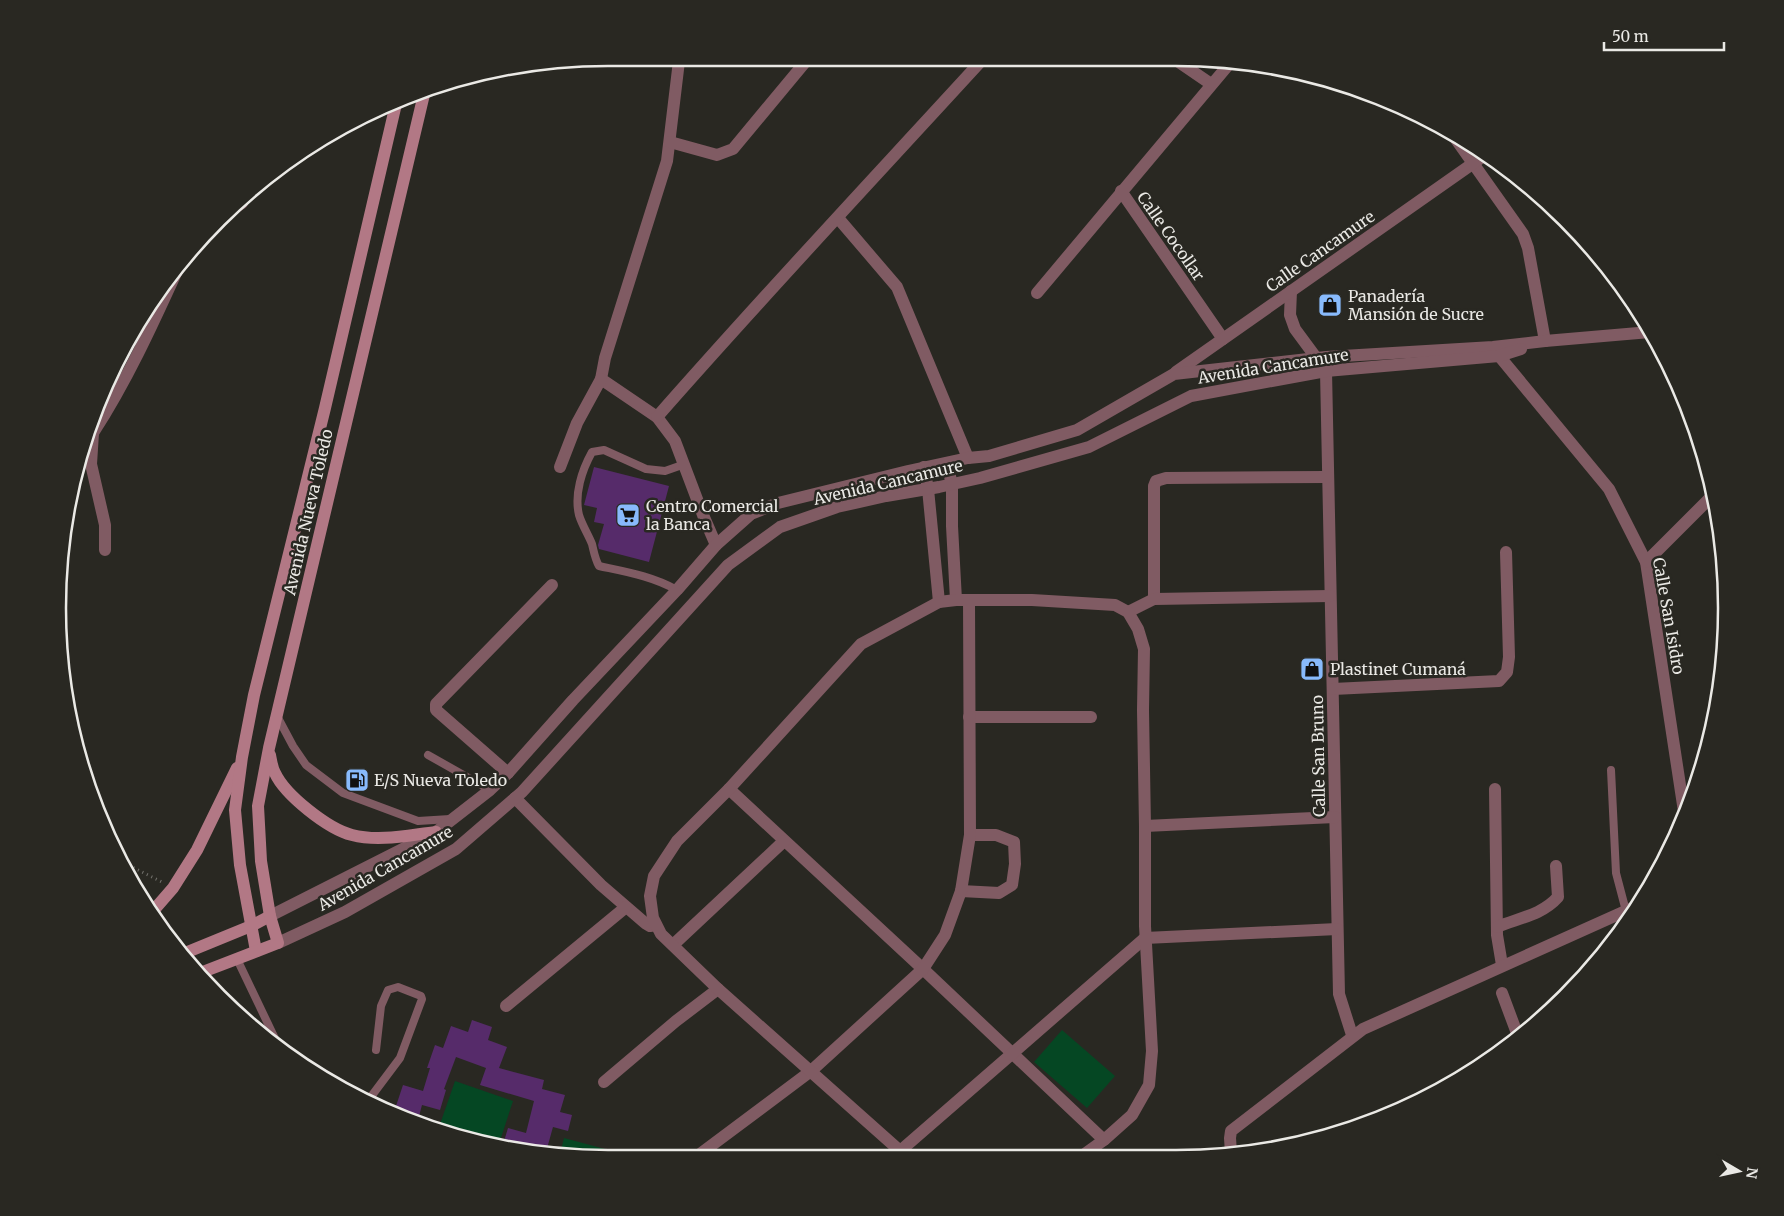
<svg xmlns="http://www.w3.org/2000/svg" width="1784" height="1216" font-family="Merriweather,serif">
	<style>
		.green { fill: #054723 }
		.building { fill: #562b6a }
		.lines { fill: none; stroke-linecap: round; stroke-linejoin: round }
		.path { stroke: #73726d; stroke-width: 3; stroke-dasharray: 1 4; stroke-linecap: butt }
		.service { stroke: #805b63; stroke-width: 8 }
		.minor { stroke: #805b63; stroke-width: 12 }
		.secondary { stroke: #b27885; stroke-width: 12 }
		.labels { text-anchor: middle; stroke-width: 5; stroke-linejoin: round; paint-order: stroke }
		.street-label { font-size: 16px; fill: #eae9e5; stroke: #292822 }
		.poi-label { font-size: 16px; fill: #eae9e5; stroke: #292822; text-anchor: start }
		.rim { fill: none; stroke: #eae9e5; stroke-width: 2.5 }
	</style>
	<rect width="100%" height="100%" fill="#292822"/>
	<g class="green">
		<path d="M1062,1030L1115,1076L1087,1108L1034,1062Z"/>
		<path d="M455,1081L513,1101L498,1147L439,1127Z"/>
		<path d="M564,1138L605,1149L603,1158L560,1154Z"/>
	</g>
	<g class="building">
		<path d="M594,467L669,486L649,562L599,549L598,545L604,524L594,522L597,508L584,505Z"/>
		<path d="M472,1020L492,1027L488,1040L507,1047L499,1068L544,1080L542,1089L565,1095L560,1112L572,1115L568,1131L553,1127L546,1152L526,1147L525,1150L502,1148L508,1128L526,1133L534,1101L480,1085L486,1068L456,1057L444,1089L446,1090L440,1110L422,1105L418,1120L394,1112L403,1085L423,1091L430,1068H427L435,1045L443,1048L451,1026L468,1032Z"/>
	</g>
	<g class="lines">
		<path class="path" d="M120,861L162,882"/>
		<g class="service">
			<path d="M677,590C652,576 627,572 599,566C595,559 594,552 592,544C588,534 582,525 579,515C574,494 582,470 592,452L604,450L646,469L665,471L685,464"/>
			<path d="M277,716L293,746L306,765L343,793L418,821L450,819"/>
			<path d="M428,755L490,790"/>
			<path d="M1611,770L1616,873L1626,911"/>
			<path d="M237,959L280,1049"/>
			<path d="M367,1102L400,1058L422,999L421,996L398,987L388,990L381,1006L376,1050"/>
		</g>
		<g class="minor">
			<path d="M1173,58L1211,84"/>
			<path d="M679,61L667,161L605,358L601,379L657,417L675,441L703,515L716,545"/>
			<path d="M1453,135L1523,234L1528,248L1545,341"/>
			<path d="M670,142L717,155L733,149L807,60"/>
			<path d="M1121,191L1223,339"/>
			<path d="M230,211L242,203L246,193"/>
			<path d="M838,218L897,287L968,458"/>
			<path d="M1291,291L1290,315L1295,329L1326,371L1339,994L1352,1035"/>
			<path d="M1037,293L1230,63"/>
			<path d="M1495,351L1609,489L1646,562L1685,818"/>
			<path d="M1176,372L1485,155"/>
			<path d="M657,417C763,296 874,178 983,59"/>
			<path d="M89,432L93,433C128,379 154,321 181,262"/>
			<path d="M93,433L91,464L105,525V550"/>
			<path d="M947,463L952,485V526L956,600"/>
			<path d="M560,467L577,423L601,379"/>
			<path d="M924,467L928,489L939,602"/>
			<path d="M1646,562L1714,494"/>
			<path d="M1154,599V486L1156,481L1166,478L1327,477"/>
			<path d="M1128,612L1154,599L1330,596"/>
			<path d="M1333,689L1499,681L1507,672L1509,657L1506,552"/>
			<path d="M969,717H1091"/>
			<path d="M508,773L436,710V704L552,585"/>
			<path d="M729,789L923,969L1104,1140"/>
			<path d="M1495,789L1497,935L1502,965"/>
			<path d="M515,798L601,885L645,923L650,926L656,925"/>
			<path d="M1145,826L1335,817"/>
			<path d="M961,891L999,893L1012,885L1015,864L1014,842L996,835H970"/>
			<path d="M270,916L436,832L490,790L508,773L573,700L677,590L716,545L751,514L778,503L908,471L968,458L989,456L1077,430L1174,374L1326,357L1493,347L1545,341L1650,332"/>
			<path d="M1497,927C1519,918 1542,915 1558,897L1556,866"/>
			<path d="M278,943L345,912L456,849L522,792L728,565L780,527L837,507L886,496L939,487L980,478L1089,447L1191,396L1326,371L1499,356L1521,349"/>
			<path d="M673,945L784,841"/>
			<path d="M1502,993L1518,1036"/>
			<path d="M506,1006L626,907"/>
			<path d="M604,1082L676,1021L718,989"/>
			<path d="M1231,1153L1230,1138L1231,1131L1363,1029L1639,905"/>
			<path d="M700,1154L811,1071L923,969L945,935L961,891L970,835L969,600"/>
			<path d="M892,1158L1145,938L1337,929"/>
			<path d="M908,1158L718,989L661,934L653,918L650,896L654,876L677,841L729,789L861,644L939,602L956,600H1032L1115,605L1128,612L1138,629L1144,649L1143,710L1145,826V926L1152,1051L1149,1085L1132,1115L1104,1140L1079,1158"/>
		</g>
		<g class="secondary">
			<path d="M270,755C271,760 272,768 275,773C285,795 328,829 352,835C379,842 409,835 436,832"/>
			<path d="M153,911L173,888L197,850L237,768"/>
			<path d="M256,951L240,865L235,810L242,757L254,695L325,408L396,104"/>
			<path d="M185,953L251,926L270,916"/>
			<path d="M200,973L278,943L270,916L261,861L258,806L269,748L425,90"/>
		</g>
	</g>
	<defs>
		<g id="shop-square" transform="scale(1.25)"><rect x="-9" y="-9" width="18" height="18" rx="4" fill="#88bafc" stroke="#292822"/><path d="M-5-2.5h2.3a2.7 3.5 0 0 1 5.4 0H5L5.5 6h-11ZM-1.5-2.5h3a1.5 2.3 0 0 0-3 0Z" fill="#111"/></g>
		<g id="supermarket-square" transform="scale(1.25)"><rect x="-9" y="-9" width="18" height="18" rx="4" fill="#88bafc" stroke="#292822"/><path d="M-6-5.5h2.5l.6 2H6L4.5 2H-2.5L-4.4-4H-6ZM-1.5 3.2a1.3 1.3 0 1 0 .1 0ZM3 3.2a1.3 1.3 0 1 0 .1 0Z" fill="#111"/></g>
		<g id="fuel-square" transform="scale(1.25)"><rect x="-9" y="-9" width="18" height="18" rx="4" fill="#88bafc" stroke="#292822"/><path d="M-5.5-6h7V0h2V4h1.3V-2.5L3-4.5l.8-.8L6-3V5H2.5V1h-1V6h-7ZM-4.2-4.7v3.2H.2V-4.7Z" fill="#111"/></g>
	</defs>
	<g fill-rule="evenodd">
		<use href="#shop-square" x="1330" y="305"/>
		<use href="#supermarket-square" x="628" y="515"/>
		<use href="#shop-square" x="1312" y="669"/>
		<use href="#fuel-square" x="357" y="780"/>
	</g>
	<g class="labels">
		<g class="street-label">
			<text transform="translate(1171 236) rotate(55)" y="6">Calle Cocollar</text>
			<text transform="translate(1320 251) rotate(-35)" y="6">Calle Cancamure</text>
			<text transform="translate(1273 366) rotate(-9)" y="6">Avenida Cancamure</text>
			<text transform="translate(888 482) rotate(-13)" y="6">Avenida Cancamure</text>
			<text transform="translate(308 512) rotate(-77)" y="6">Avenida Nueva Toledo</text>
			<text transform="translate(1669 616) rotate(80)" y="6">Calle San Isidro</text>
			<text transform="translate(1318 756) rotate(-91)" y="6">Calle San Bruno</text>
			<text transform="translate(385 868) rotate(-30)" y="6">Avenida Cancamure</text>
		</g>
		<g class="poi-label">
			<text x="1348" y="302">Panadería<tspan x="1348" dy="18">Mansión de Sucre</tspan></text>
			<text x="646" y="512">Centro Comercial<tspan x="646" dy="18">la Banca</tspan></text>
			<text x="1330" y="675">Plastinet Cumaná</text>
			<text x="374" y="786">E/S Nueva Toledo</text>
		</g>
	</g>
	<path d="M0 0H1784V1216H0ZM608 66H1176A542 542 0 0 1 1718 608V608A542 542 0 0 1 1176 1150H608A542 542 0 0 1 66 608V608A542 542 0 0 1 608 66Z" fill="#292822" fill-rule="evenodd"/>
	<path class="rim" d="M608 66H1176A542 542 0 0 1 1718 608V608A542 542 0 0 1 1176 1150H608A542 542 0 0 1 66 608V608A542 542 0 0 1 608 66Z"/>
	<g transform="translate(1739 1171) rotate(99)" stroke="#292822" stroke-width="4" paint-order="stroke">
	<path d="M0-4L9 19L0 12L-9 19Z" fill="#eae9e5"/>
	<text y="-8" font-size="14" font-weight="bold" text-anchor="middle" fill="#eae9e5">N</text>
	</g>
	<path d="M1604 42v8h120v-8" fill="none" stroke="#eae9e5" stroke-width="2.5"/>
	<text x="1612" y="42" font-size="15" fill="#eae9e5" stroke="#292822" stroke-width="4" paint-order="stroke">50 m</text>
</svg>
